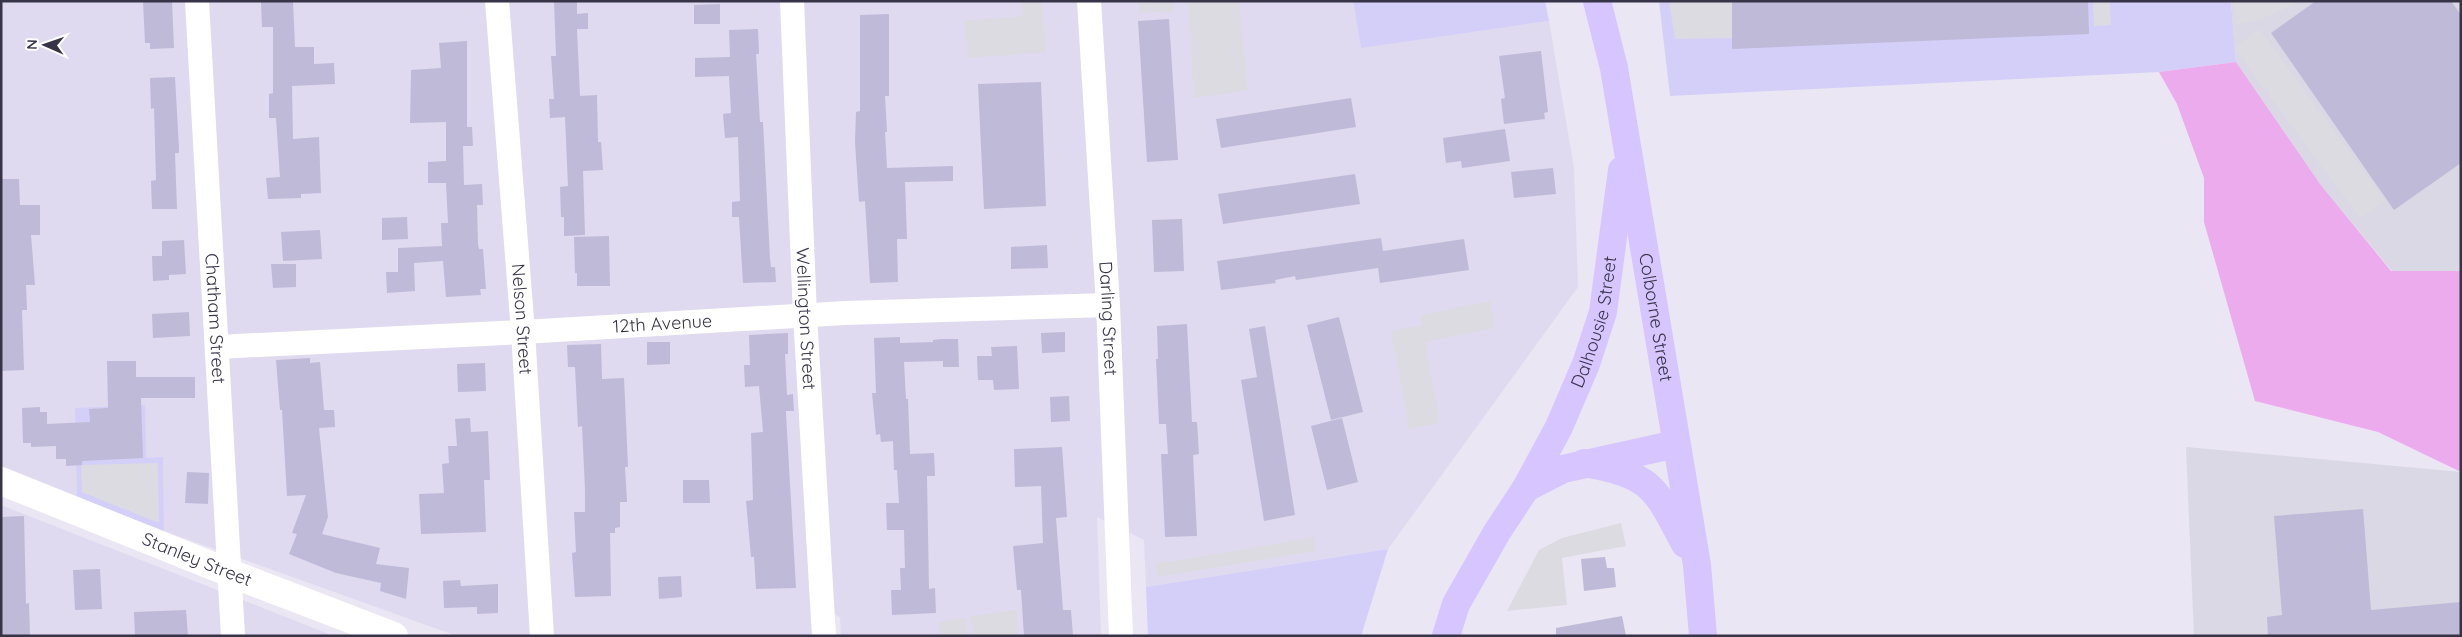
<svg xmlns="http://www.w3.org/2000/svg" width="2462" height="637" font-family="Quicksand,sans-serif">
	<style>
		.residential { fill: #dfdaf0 }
		.commercial { fill: #d4cff8 }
		.industrial { fill: #d9d8e4 }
		.green { fill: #ecabec }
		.parking { fill: #dcdbe2 }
		.building { fill: #bfbad7 }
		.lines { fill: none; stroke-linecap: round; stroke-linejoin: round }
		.minor { stroke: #fff; stroke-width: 24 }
		.tertiary { stroke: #fff; stroke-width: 28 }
		.secondary { stroke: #d7c5ff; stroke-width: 28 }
		.labels { text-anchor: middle; stroke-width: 4.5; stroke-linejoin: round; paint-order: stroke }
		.street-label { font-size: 18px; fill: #383448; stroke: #fff }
	</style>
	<rect width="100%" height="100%" fill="#eae6f4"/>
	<g class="residential">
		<path d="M1,1H1353L1361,47L1549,21L1574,168L1578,287L1388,549L1146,587L1144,540L1097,517L1101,636H841L840,617L812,606L813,636H457L164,531L162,457L146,459L77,498L1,467Z"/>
		<path d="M1,505L334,636H1Z"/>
	</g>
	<g class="commercial">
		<path d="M1353,1H1545L1549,21L1361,48Z"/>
		<path d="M1659,1H2231L2236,62L2159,72L1670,96Z"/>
		<path d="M145,405L146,458L163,457L164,531L77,498L75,408Z"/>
		<path d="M1388,549L1361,636H1148L1146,587Z"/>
	</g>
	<g class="industrial">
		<path d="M2231,1H2461V271H2392L2320,184L2236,62Z"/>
		<path d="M2186,447L2461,472V636H2194Z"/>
	</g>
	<path class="green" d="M2236,62L2320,184L2391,271H2461V472L2378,432L2255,401L2204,222V178L2177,104L2159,72Z"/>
	<g class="parking">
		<path d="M1022,1H1042L1046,52L967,58L964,21L1023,16Z"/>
		<path d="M1174,1V11L1139,13V3Z"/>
		<path d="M1188,1H1239L1248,90L1194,98Z"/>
		<path d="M1669,1H1732V38L1675,39Z"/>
		<path d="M2093,1H2110L2111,25L2094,26Z"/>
		<path d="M2233,1H2301L2262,19L2235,25Z"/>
		<path d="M2259,29L2385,200L2360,218L2234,48Z"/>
		<path d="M1490,301L1495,328L1425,342L1440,423L1409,429L1391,331L1422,325L1421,315Z"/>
		<path d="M158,463L159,523L82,492L81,465Z"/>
		<path d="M1621,523L1626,546L1562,558L1567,605L1507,611L1539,550L1562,538Z"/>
		<path d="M1314,537L1316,551L1157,577L1155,564Z"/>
		<path d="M1017,610L1018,636H973L970,616Z"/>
		<path d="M966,618L968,636H940L938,622Z"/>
	</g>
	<g class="building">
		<path d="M143,1H172L174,48L150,49V43H145Z"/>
		<path d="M293,1L295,47H314V64L334,63L335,84L292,86L293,139L319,137L321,193L301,194V198L268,199L266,178L280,177L276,118H269V94L273,93V27H262L261,2Z"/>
		<path d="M554,1H577V14L588,13V29H577L580,96L597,95L598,142H601L603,170L583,171L585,235L564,236V217H561L560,187L568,186L565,117L550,118L549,99H554L551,56H556Z"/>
		<path d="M1732,1H2088L2089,34L1732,49Z"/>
		<path d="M2316,1H2451L2461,15V163L2394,210L2271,33Z"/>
		<path d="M720,4V24H694V5Z"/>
		<path d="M889,14V96H885L887,132H885L887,168L953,166V181L905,182L907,239H897L898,282L870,283L865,201L859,202L855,142L856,112L860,111V15Z"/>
		<path d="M1169,19L1178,160L1147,162L1138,21Z"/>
		<path d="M758,29L759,54H756L760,122H763L770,259L771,267H775L776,282L743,283L739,217H732V202L740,201L738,137L725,138L723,114L731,113L729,76L695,77V58L730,57L729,30Z"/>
		<path d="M467,41V127H472L473,146H463L464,185L482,184L483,205H477L478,244L479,249H483L486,289H480L481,295L446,297L443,261L414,263L415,291L387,293L386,272H398V248L442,246L441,223H448L446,183H428V162L446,161V122L410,123L411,70L441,68L439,43Z"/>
		<path d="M1541,51L1548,112L1544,113L1545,119L1504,124L1501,99L1505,98L1499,56Z"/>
		<path d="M175,77L179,148V153H175L177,209H152L151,181L156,180L154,108L151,109L150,78Z"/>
		<path d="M1041,82L1046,206L984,209L978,84Z"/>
		<path d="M1351,98L1356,127L1221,148L1216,119Z"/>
		<path d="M1505,129L1510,161L1462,168L1461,161L1446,163L1443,138Z"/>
		<path d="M1553,168L1556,194L1514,198L1511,172Z"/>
		<path d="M1355,174L1360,204L1223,224L1218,194Z"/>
		<path d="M1,179H19L20,205H40V235H31L35,285H26L27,310H22L24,370L1,371Z"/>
		<path d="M407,217L408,239L382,240V218Z"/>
		<path d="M1182,219L1184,271L1154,272L1152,220Z"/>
		<path d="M320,230L322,259L283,261L281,232Z"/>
		<path d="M609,236L610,286H577V273H575L574,237Z"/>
		<path d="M1381,238L1383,251L1464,239L1469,270L1380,283L1378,268L1296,280L1295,276L1275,280L1276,283L1221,290L1217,261Z"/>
		<path d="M184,240L186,274L169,275V280L153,281L152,256H162V241Z"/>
		<path d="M1047,245L1048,268L1011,269V247Z"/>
		<path d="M271,264H296V287L273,288Z"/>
		<path d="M189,312L190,336L153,338L152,314Z"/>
		<path d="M1339,317L1363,412L1331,420L1307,325Z"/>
		<path d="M1187,324L1192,422H1197L1199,454L1193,455L1197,536L1165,537L1161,454H1168L1166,424H1159L1156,359H1158L1157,326Z"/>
		<path d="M1265,326L1295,515L1264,521L1241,380L1257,377L1249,329Z"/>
		<path d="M1065,332V352L1042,353L1041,333Z"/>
		<path d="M788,333V354H785L787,395L793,394L794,411H786V414L796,588L756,589L754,557H751L746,501L753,500L751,433L763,432L759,386L745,387L744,365H750L749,335Z"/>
		<path d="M900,337V343L933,342V340L941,339H958L959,367H943V361L904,362L906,399H908L910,454L934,453L935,476H927L929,589L935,588L936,613L892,615L891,590H901L900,568H905L904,530H887L886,503H899L897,470H894L893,441L881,442L880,434L876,435L872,393H876L874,338Z"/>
		<path d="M647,342H670V364L647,365Z"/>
		<path d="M601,344L602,379L624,378L628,467H625L627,502H620V527L615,528V533H610L611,596L575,597L572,553L576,552L574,512H585V489L582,426L578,427L575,367H568L567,345Z"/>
		<path d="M1017,346L1019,389L994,390L993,380H978L977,356H992L991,347Z"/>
		<path d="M310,358V363L320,362L324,410H334L335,427L319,428L328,517L322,534L380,548L376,564L409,568L406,599L380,591L381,583L336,573L289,554L297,534L292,533L306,495L287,496L282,410H280L276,360Z"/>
		<path d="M107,361H136V377H195V398H141L143,458L82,461V465L66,466V459H56V446L31,447V443H23L22,408L40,407V412H47V424L90,422L89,409L108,408Z"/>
		<path d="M485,363L486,391L458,392L457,364Z"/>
		<path d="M1069,396L1070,421L1051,422L1050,397Z"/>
		<path d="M470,418L471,432L488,431L490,480H484L486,532L421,534L419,494L444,493L442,464L449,463L448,446H457L455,419Z"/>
		<path d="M1342,418L1358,482L1327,490L1311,426Z"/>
		<path d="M1062,447L1067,517L1056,518L1063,610H1071L1073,636H1024L1021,590H1017L1013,546L1043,543L1041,486L1015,487L1014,449Z"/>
		<path d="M187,472L209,473L208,504L185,503Z"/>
		<path d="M683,480H709L710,503H683Z"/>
		<path d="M2363,509L2371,610L2461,602V636H2268L2267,617L2282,615L2274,516Z"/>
		<path d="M24,516L26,604L29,603L30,636H1V517Z"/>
		<path d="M1605,557L1607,568H1614L1616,587L1584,591L1581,559Z"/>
		<path d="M100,569L102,609L75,610L73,570Z"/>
		<path d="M681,576L682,597L659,599L658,577Z"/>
		<path d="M460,580L461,586L498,584V613L477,614V607L444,608L443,581Z"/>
		<path d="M186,610L188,636H135L134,612Z"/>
		<path d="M1622,616L1626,636H1556V628Z"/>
	</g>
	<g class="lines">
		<g class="minor">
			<path id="s1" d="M197,1L233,636"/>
			<path id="s2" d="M497,1L523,332L542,636"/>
			<path id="s3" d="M792,1L805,315L824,636"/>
			<path id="s4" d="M1089,1L1108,305L1121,636"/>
			<path id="s5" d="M217,347L523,332L845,313L1108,305"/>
		</g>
		<path class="tertiary" id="s6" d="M1,481L230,573L394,636"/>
		<g class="secondary">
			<path id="s7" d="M1597,1L1614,68L1697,565L1703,636"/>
			<path d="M1584,463C1652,475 1655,487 1685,544"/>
			<path d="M1526,488L1563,469L1676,444"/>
			<path id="s8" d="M1446,636L1456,604L1497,532L1526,488L1559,427L1586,364L1603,312L1622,170"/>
		</g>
	</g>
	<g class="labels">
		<g class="street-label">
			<text dy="6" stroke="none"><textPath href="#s1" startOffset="318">Chatham Street</textPath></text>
			<text dy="6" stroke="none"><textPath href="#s2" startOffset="319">Nelson Street</textPath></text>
			<text dy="6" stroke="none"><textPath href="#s4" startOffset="318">Darling Street</textPath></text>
			<text dy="6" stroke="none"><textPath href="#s7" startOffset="322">Colborne Street</textPath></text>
			<text dy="6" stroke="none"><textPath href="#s3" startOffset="318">Wellington Street</textPath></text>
			<text dy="6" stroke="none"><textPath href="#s8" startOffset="350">Dalhousie Street</textPath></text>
			<text dy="6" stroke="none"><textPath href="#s5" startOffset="446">12th Avenue</textPath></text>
			<text dy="6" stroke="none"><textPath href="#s6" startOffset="211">Stanley Street</textPath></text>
		</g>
	</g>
	<rect width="2462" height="637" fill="none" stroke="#383448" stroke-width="5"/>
	<g transform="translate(45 45) rotate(272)" stroke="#ffffff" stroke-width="4" paint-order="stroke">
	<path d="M0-4L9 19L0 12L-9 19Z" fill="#383448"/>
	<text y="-8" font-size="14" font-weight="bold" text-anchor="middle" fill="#383448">N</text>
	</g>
</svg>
